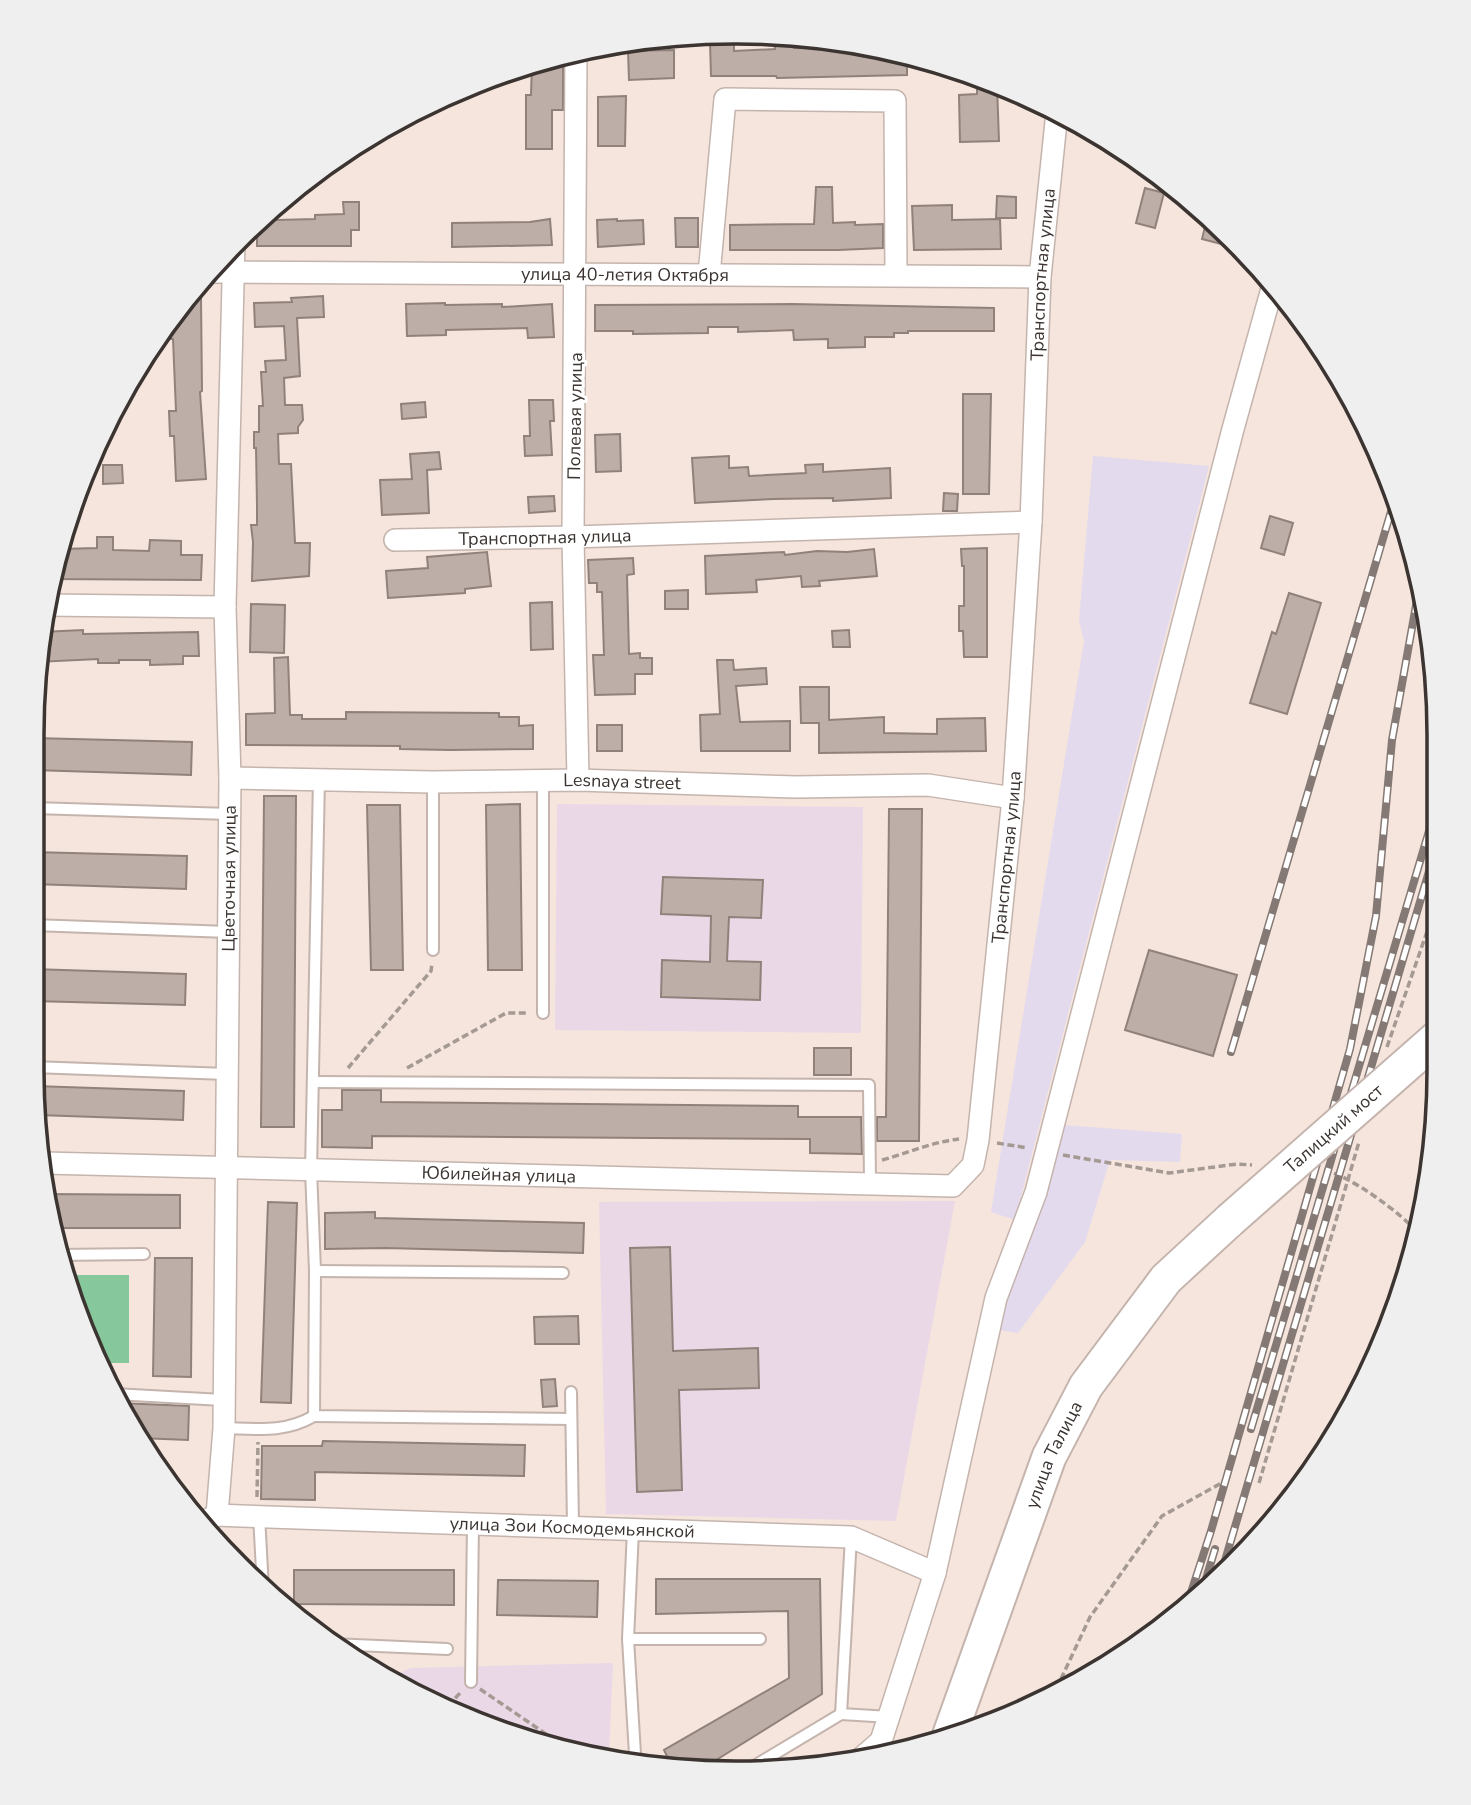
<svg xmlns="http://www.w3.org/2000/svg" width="1471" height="1805" font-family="'Nunito Sans',sans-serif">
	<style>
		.industrial { fill: #e4daee }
		.education { fill: #ebd8e7 }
		.green { fill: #86c79b }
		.building { fill: #bdaea7; stroke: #90827b; stroke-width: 2 }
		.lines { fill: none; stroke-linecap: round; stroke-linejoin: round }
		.lane-casing { stroke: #c4b4ad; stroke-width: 14 }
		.street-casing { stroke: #c4b4ad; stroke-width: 24 }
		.primary-casing { stroke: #c4b4ad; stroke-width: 37 }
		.path { stroke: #a59993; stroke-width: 3.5; stroke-dasharray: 7 3.5; stroke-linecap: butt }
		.lane { stroke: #fff; stroke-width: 10 }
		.street { stroke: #fff; stroke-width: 21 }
		.primary { stroke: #fff; stroke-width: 33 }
		.rail-casing { stroke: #847974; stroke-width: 8 }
		.rail { stroke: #fff; stroke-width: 5; stroke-dasharray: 16; stroke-linecap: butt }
		.primary-bridge-casing { stroke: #c4b4ad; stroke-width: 37; stroke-linecap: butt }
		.primary-bridge { stroke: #fff; stroke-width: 33 }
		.labels { text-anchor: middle; stroke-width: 6; stroke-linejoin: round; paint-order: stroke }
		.street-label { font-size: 18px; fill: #3b3431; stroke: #fff }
		.rim { fill: none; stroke: #3b3431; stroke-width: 3.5 }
	</style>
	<rect width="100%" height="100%" fill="#f5e5dd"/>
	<g class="industrial">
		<path d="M1093,456L1209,466L1015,1220L991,1212L1084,641L1079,620Z"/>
		<path d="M1064,1125L1182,1134L1180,1162L1110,1160L1085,1242L1018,1333L998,1330Z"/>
	</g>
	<g class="education">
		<path d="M557,804L863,807L861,1033L555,1030Z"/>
		<path d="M955,1201L896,1521L606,1514L599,1202Z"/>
		<path d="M613,1663L609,1756L510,1736L389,1677L411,1668Z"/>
	</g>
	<path class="green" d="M65,1275H129V1363H102Z"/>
	<g class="building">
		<path d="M794,38V48L853,47V50L871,49V54L894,53L907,56V75L777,78L776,76H711L710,42H734V51L775,49L774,39Z"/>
		<path d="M674,50V78L629,80L628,51Z"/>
		<path d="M546,58L563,59V110H552V149H526V95H531L532,63Z"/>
		<path d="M977,76L997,85L999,141L960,142L959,95L977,94Z"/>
		<path d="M626,96L625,146H598V97Z"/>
		<path d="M816,187H832L833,223L855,222V225L883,224V248L838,250H730V225L814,224Z"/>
		<path d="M1145,188L1164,193L1155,228L1136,223Z"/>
		<path d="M997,196L1016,197V218H996Z"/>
		<path d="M343,202H359V230H351V246H257V222L277,206V220L315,219V215L344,214Z"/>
		<path d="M952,205V220L1000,219L1001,249L914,250L912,206Z"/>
		<path d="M1208,215L1222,230L1240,249L1202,239Z"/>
		<path d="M675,218H698V247H676Z"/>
		<path d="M550,219L552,245L452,247V223L530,222Z"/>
		<path d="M617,219V221L643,220L644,244L598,247L597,220Z"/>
		<path d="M323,296L324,317L297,318L300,376L284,378L285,405H302L303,420L298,427V433L278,434L279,464H291L295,543H310L309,576L252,581L253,542L251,525H257V506L256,448H254V432H259V406H263L261,372H266L265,361L286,360L284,326L255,327L254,303L292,302L291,298Z"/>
		<path d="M188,298H201L202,391L200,392L206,479L176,481L174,436H170L169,411H176L173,339H154Z"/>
		<path d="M445,303V305L502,304V307L552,304L554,337L528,338L527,328L446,330V335L407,336L406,304Z"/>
		<path d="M792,304L994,308V331H908V333H894V337H865V347L828,348V339L794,340L793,330L738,332V327H708V333L633,334V331H595V305Z"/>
		<path d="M963,394H991L989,494H963Z"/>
		<path d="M529,400H553L554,421H550L552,455L525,456L524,436H530Z"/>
		<path d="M425,402L426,417L402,419L401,404Z"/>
		<path d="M620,434L621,471L596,472L595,435Z"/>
		<path d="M439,452L441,469L427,470L429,513L382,515L380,480L412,479L410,454Z"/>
		<path d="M729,456V468L748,467L749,476L806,473L805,465L823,464V472L890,468L891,498L833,501V498L774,499L695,503L692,458Z"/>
		<path d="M103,465H122L123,483L103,484Z"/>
		<path d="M944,493L958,494L957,511H943Z"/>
		<path d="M554,496L555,511L529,513L528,497Z"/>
		<path d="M1270,516L1293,523L1284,555L1261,548Z"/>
		<path d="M97,537H113V550L149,551L150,540L181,541V555H202L201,580L51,579L60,549L97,548Z"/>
		<path d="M987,548V657H964L963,631H959V606H964V566H962L961,549Z"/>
		<path d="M874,549L877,576L819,581L820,586L802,587L801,576L756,580L757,592L706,594L705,556L784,552L785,555L817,551L847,552Z"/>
		<path d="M487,552L491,586L465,589V593L388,598L386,571L428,568L427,557Z"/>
		<path d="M633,558L634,574L627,575L629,654L640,653V658H652V674H635V694L595,695L593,655H604L602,592H597V583H589L588,560Z"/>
		<path d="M688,590V609H665V591Z"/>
		<path d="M1289,593L1321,603L1287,714L1250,703L1272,632L1276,634Z"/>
		<path d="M552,602L553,649L531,650L530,603Z"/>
		<path d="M251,604L285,605L284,653L250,652Z"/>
		<path d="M83,630V634L198,632L199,656H183V664L150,665V660H119V663H98V659L37,662L41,632Z"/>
		<path d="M849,630L850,647H833L832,631Z"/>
		<path d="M288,657L290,715H302V719H346V712L499,713V717H519V726L533,725V749L450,750L400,749V746L246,745V714L275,713L274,658Z"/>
		<path d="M717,660H733L734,670L766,668L767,684L736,686L740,722L790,721V751H701L700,715L720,714Z"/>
		<path d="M800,687H829V720L884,717V733L937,734V719L985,718L986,751L819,753V723H801Z"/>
		<rect x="597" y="725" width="25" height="26"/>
		<path d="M33,738L192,742L191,775L33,770Z"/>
		<path d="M264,796H296L294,1127H261Z"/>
		<path d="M520,804L522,970H488L486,805Z"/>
		<path d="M367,805H400L403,970H371Z"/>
		<path d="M889,809H922L919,1141H877V1117H886Z"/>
		<path d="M32,852L187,856L186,889L32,884Z"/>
		<path d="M663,877L763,880L761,918L729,917L727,961L761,962L760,1000L661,997L662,960L710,962L711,916L661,914Z"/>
		<path d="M1149,950L1237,975L1213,1056L1125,1030Z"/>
		<path d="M32,969L186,974L185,1005L32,1001Z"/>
		<rect x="814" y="1048" width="37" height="27"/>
		<path d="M34,1086L184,1091L183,1120L38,1115Z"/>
		<path d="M342,1090H381V1102L798,1106V1117H861L862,1154L810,1153V1139L372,1136V1148L322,1147V1110H342Z"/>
		<path d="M48,1194L180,1195V1228H52Z"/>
		<path d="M268,1202L297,1203L291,1403L261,1402Z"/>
		<path d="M375,1212V1218L584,1223L583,1253L385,1248L325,1249V1213Z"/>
		<path d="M670,1247L673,1351L758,1348L759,1388L679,1390L682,1490L637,1492L630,1248Z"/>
		<path d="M155,1258H192L191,1377L153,1376Z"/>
		<path d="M578,1316L579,1344H535L534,1317Z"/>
		<path d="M555,1379L557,1406L543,1407L541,1380Z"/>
		<path d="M118,1403L189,1406L188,1440L139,1438L126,1421Z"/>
		<path d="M323,1441L525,1445L524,1476L315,1472V1500L261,1499L262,1446H322Z"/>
		<path d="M294,1570H454V1605L294,1604Z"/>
		<path d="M656,1579H820L822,1694L697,1772L673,1769L664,1750L789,1678L788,1611L656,1614Z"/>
		<path d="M498,1580L598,1581L597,1617L497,1615Z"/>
	</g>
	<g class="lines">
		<g class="lane-casing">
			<g id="lane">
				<path d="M319,779L311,1170L315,1271L314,1416L570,1419"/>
				<path d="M433,782V950"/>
				<path d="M33,808L230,814"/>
				<path d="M32,925L229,932"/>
				<path d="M543,1013V781"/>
				<path d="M32,1067L227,1074"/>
				<path d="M313,1082L869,1085L870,1183"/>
				<path d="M57,1255L144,1254"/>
				<path d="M315,1271L563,1273"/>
				<path d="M571,1392L573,1527"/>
				<path d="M114,1394L223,1400"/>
				<path d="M224,1428C257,1429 285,1433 314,1416"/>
				<path d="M259,1516L263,1588"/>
				<path d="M633,1530L628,1639L635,1754L639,1762"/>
				<path d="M851,1537L841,1714L890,1717"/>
				<path d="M628,1639H760"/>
				<path d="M332,1644L447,1649"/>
				<path d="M471,1682L473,1523"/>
				<path d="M751,1768L841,1714"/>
			</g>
		</g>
		<g class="street-casing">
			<g id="street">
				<path d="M576,52L573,537L578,780"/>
				<path id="s1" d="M210,272L1040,277"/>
				<path d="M709,275L725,99L895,101L896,275"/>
				<path id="s2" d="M395,540L573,537L1031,522"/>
				<path d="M44,605L225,607"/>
				<path id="s3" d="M230,778L433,782L578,780L796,787L928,785L1013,798"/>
				<path id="s4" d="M44,1163L953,1186L973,1165L978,1140L1013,798L1031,522L1040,277L1057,112"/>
				<path id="s5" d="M217,1515L224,1428L230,778L225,607L234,242"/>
				<path id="s6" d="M203,1522L217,1515L241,1516L851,1537L935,1573"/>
				<path d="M858,1761L881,1741L935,1573L996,1298L1036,1192L1233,429L1273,285"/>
			</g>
		</g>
		<g class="primary-casing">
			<g id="primary">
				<path id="s7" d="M950,1734L1049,1457L1086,1386L1166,1279L1230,1220"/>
			</g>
		</g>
		<g class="path">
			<path d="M1433,919L1438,932"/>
			<path d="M1387,1047L1438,900"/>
			<path d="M348,1068L431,971L432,963"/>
			<path d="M407,1068L506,1013H528"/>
			<path d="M997,1143L1028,1148"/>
			<path d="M1063,1155L1169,1173L1237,1164L1252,1165"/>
			<path d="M882,1160C908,1153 932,1142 959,1139"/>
			<path d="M1324,1170C1347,1174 1405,1215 1418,1234"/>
			<path d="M1259,1483L1359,1142"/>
			<path d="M257,1497L258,1442"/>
			<path d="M480,1689L565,1747"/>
			<path d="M1052,1698L1090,1617L1162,1516L1225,1481"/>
			<path d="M448,1706L461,1692"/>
		</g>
		<use href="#lane" class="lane"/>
		<use href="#street" class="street"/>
		<use href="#primary" class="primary"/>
		<g class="rail-casing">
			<g id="rail">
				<path d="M1231,1052L1395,498"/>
				<path d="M1251,1429L1438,801"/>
				<path d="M1221,1574L1438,841"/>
				<path d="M1202,1592L1215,1549"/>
				<path d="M1186,1608L1211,1531L1350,1049L1376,916L1392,740L1420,583"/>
			</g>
		</g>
		<use href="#rail" class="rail"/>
		<g class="primary-bridge-casing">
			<g id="primary-bridge">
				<path id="s8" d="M1230,1220L1438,1037"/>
			</g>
		</g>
		<use href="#primary-bridge" class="primary-bridge"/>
	</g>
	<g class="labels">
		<g class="street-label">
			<text dy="6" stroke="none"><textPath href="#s1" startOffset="415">улица 40-летия Октября</textPath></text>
			<text dy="6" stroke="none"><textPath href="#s4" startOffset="1832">Транспортная улица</textPath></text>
			<text transform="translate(575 416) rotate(-89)" y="6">Полевая улица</text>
			<text dy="6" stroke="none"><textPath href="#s2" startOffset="150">Транспортная улица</textPath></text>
			<text dy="6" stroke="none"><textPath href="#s3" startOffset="392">Lesnaya street</textPath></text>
			<text dy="6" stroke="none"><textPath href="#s4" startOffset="1248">Транспортная улица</textPath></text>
			<text dy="6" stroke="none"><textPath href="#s5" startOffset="637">Цветочная улица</textPath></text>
			<text dy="6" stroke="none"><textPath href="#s8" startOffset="138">Талицкий мост</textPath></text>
			<text dy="6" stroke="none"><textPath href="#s4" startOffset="455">Юбилейная улица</textPath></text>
			<text dy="6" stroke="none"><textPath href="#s7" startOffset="298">улица Талица</textPath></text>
			<text dy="6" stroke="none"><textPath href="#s6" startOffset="371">улица Зои Космодемьянской</textPath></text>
		</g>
	</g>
	<path d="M0 0H1471V1805H0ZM735 44H736A691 691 0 0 1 1427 735V1070A691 691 0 0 1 736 1761H735A691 691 0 0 1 44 1070V735A691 691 0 0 1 735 44Z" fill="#efefef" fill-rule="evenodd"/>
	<path class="rim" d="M735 44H736A691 691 0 0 1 1427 735V1070A691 691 0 0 1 736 1761H735A691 691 0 0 1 44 1070V735A691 691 0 0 1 735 44Z"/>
</svg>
